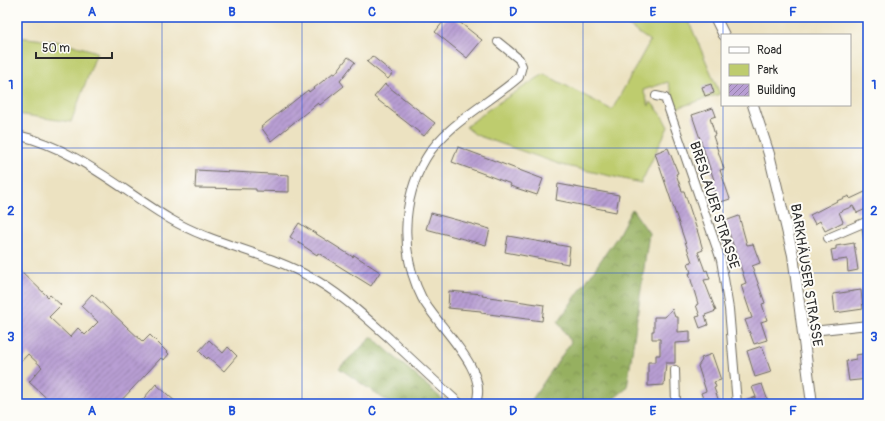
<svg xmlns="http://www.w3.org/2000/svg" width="885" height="421" font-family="Pangolin,sans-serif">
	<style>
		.green { fill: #becc6e; stroke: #747c4c }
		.forest { fill: url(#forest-crowns); stroke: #606e46 }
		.building { fill: url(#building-hatch) }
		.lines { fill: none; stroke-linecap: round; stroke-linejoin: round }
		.minor-casing { stroke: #6f6b60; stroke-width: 10 }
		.tertiary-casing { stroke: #6f6b60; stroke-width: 12 }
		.minor { stroke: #fff; stroke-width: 8 }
		.tertiary { stroke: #fff; stroke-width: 10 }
		.grid { fill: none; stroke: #1d4ed8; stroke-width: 1; stroke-opacity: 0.55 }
		.labels { text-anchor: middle; stroke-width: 4; stroke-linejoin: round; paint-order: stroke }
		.street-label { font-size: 14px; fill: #2b2b2b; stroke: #fdfcf7 }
		.neatline { fill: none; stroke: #1d4ed8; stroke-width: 1.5 }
		.grid-label { font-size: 13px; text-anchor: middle; font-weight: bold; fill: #1d4ed8 }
	</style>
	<defs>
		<pattern id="forest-crowns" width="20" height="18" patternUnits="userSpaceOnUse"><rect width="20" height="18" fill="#96b061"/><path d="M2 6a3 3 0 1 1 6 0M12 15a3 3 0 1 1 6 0" fill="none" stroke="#7b8f50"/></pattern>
		<pattern id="building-hatch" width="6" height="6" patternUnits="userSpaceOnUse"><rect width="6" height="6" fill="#b89ed3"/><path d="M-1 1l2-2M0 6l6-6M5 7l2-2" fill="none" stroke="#9681ab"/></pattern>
	</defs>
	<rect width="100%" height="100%" fill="#fdfcf7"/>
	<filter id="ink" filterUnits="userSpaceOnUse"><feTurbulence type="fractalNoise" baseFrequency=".025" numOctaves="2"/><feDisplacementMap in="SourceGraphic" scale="8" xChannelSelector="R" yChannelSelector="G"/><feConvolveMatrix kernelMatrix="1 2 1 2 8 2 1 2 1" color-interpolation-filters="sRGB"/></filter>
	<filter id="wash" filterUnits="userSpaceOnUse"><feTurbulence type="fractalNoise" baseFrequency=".012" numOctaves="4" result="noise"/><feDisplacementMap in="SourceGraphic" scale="16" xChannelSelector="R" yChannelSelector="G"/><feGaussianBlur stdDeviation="0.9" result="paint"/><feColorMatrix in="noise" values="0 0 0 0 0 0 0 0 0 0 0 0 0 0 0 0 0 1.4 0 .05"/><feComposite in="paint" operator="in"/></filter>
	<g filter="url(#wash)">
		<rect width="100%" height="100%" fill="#ece2c1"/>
		<g class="green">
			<path d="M609,17H687L720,94L677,108L668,82L643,90L649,106L651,102L661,114L668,127L641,183L562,165L476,135L466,127L489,109L544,74L612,110L650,41L627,25Z"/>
			<path d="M17,37L63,42L97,52L71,122L17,114Z"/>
		</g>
		<g class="forest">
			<path d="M632,209L649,233L627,388L607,404H529L571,342L558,322L617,237Z"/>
			<path d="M372,337L448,404H391L339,368Z"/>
		</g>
		<g id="blocks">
			<g class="building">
				<path d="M447,17H453L482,40L467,58L435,32Z"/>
				<path d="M372,56L393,73L388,79L367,62Z"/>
				<path d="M348,57L355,62L340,81L344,86L320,105L318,103L271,141L261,127L308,90L309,92L333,73L335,74Z"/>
				<path d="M385,84L435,123L424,136L374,97Z"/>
				<path d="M711,84L714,93L705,96L702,87Z"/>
				<path d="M713,108L716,116L710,118L715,135L713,136L724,169L720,170L730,199L718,203L711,181L714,180L692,115Z"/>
				<path d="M458,147L543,179L537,195L510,186L511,184L452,162Z"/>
				<path d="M668,148L678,173L676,174L682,191H684L698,233L703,250L698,252L705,271L707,270L710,279L704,280L716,311L705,315L708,325L700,328L696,317L700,316L696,305L698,304L689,273H691L688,263L692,262L655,153Z"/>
				<path d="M196,170L289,175V192L256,191V189L195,188Z"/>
				<path d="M558,184L619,195L616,212L556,200Z"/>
				<path d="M865,192L868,197V208L857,213L853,206L839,212L843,222L825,231L820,221L815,224L810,215L839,200L849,196L850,199Z"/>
				<path d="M431,213L490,229L486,245L426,229Z"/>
				<path d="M739,216L747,245L753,244L760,263L752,266L765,303L762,304L767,320L761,322L767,340L754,344L745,320L752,318L741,285L746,283L725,221Z"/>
				<path d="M299,223L353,257L354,255L380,272L371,286L318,253L317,255L290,237Z"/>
				<path d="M508,236L570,247L568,264L505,252Z"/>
				<path d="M854,243L858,270L848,272L847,259L833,261L831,250L836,249V246Z"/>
				<path d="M17,267L48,297L50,295L61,305L49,317L70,337L78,328L85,335L98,322L81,306L92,294L143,342L150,335L169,354L164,360L161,358L118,404H53L29,382L42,367L28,354L17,366Z"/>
				<path d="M861,290L863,309L835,313L833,294Z"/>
				<path d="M449,291L483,294L482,296L544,305L542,321L481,313V311L448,308Z"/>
				<path d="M672,309L675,317H678V332L690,331V342L675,343V363H666L664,385L648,386V362H656V355H660V339H652V331H654V317H665Z"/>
				<path d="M209,340L223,353L228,347L237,356L224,371L208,357L207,359L199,351Z"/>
				<path d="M762,346L771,372L755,377L747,351Z"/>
				<path d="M868,353V379L849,381L846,361L856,359V355Z"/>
				<path d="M712,354L721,380L714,382L716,387L714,388L720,404H705L701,393L706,391L698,366L702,360L701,358Z"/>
				<path d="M156,384L178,404H139Z"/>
				<path d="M762,384L769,404H742V402L756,397L752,387Z"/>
			</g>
		</g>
	</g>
	<g filter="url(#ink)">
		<use href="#blocks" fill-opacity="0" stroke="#6f6b60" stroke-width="1"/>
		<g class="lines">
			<g class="minor-casing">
				<g id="minor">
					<path d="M656,96L665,98L721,260L729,309L737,404"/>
					<path d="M17,135C75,148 120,189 170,219C214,245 266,252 310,277C339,292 364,316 389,338C412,360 436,382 460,404"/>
					<path d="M866,222L868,239"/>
					<path d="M828,238L868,221"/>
					<path d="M803,332L868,325"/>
					<path d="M675,370L676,404"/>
					<path d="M475,404C492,372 436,325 422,298C400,255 401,200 426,158C445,125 491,102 519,77L522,66L519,59L498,42"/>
				</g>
			</g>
			<g class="tertiary-casing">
				<g id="tertiary">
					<path d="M715,17L724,35"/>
					<path d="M753,105L769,154L793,255L812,404"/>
				</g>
			</g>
			<use href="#minor" class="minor"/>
			<use href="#tertiary" class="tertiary"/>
		</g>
	</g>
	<path class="grid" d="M162,17V404M302,17V404M442,17V404M583,17V404M723,17V35M723,105V404M17,148H868M17,273H868"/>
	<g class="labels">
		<g class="street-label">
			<text transform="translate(715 205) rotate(72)" y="5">BRESLAUER STRASSE</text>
			<text transform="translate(807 275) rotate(81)" y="5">BARKHÄUSER STRASSE</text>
		</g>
	</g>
	<rect width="885" height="421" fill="none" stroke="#fdfcf7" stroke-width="44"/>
	<rect x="721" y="34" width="130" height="72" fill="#fdfcf7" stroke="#a9a8a5"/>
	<rect x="729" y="47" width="20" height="6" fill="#ffffff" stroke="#a9a8a5"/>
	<text x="757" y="54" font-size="12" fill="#2b2b2b">Road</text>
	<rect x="729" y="64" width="20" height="12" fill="#becc6e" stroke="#a9a8a5"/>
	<text x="757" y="74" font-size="12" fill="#2b2b2b">Park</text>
	<rect x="729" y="84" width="20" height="12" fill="url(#building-hatch)" stroke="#a9a8a5"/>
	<text x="757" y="94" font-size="12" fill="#2b2b2b">Building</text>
	<path d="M36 52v6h76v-6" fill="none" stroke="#2b2b2b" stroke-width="2"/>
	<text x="42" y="52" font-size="12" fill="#2b2b2b" stroke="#fdfcf7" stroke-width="3" paint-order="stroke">50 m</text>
	<rect x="22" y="22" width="841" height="377" class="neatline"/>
	<g class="grid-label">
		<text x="92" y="16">A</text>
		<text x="232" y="16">B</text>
		<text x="372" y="16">C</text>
		<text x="513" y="16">D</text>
		<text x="653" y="16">E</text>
		<text x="793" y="16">F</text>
		<text x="11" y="89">1</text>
		<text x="874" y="89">1</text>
		<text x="11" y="215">2</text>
		<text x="874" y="215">2</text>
		<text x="11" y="341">3</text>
		<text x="874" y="341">3</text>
		<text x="92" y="415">A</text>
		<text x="232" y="415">B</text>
		<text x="372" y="415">C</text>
		<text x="513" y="415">D</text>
		<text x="653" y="415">E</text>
		<text x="793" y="415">F</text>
	</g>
</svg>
